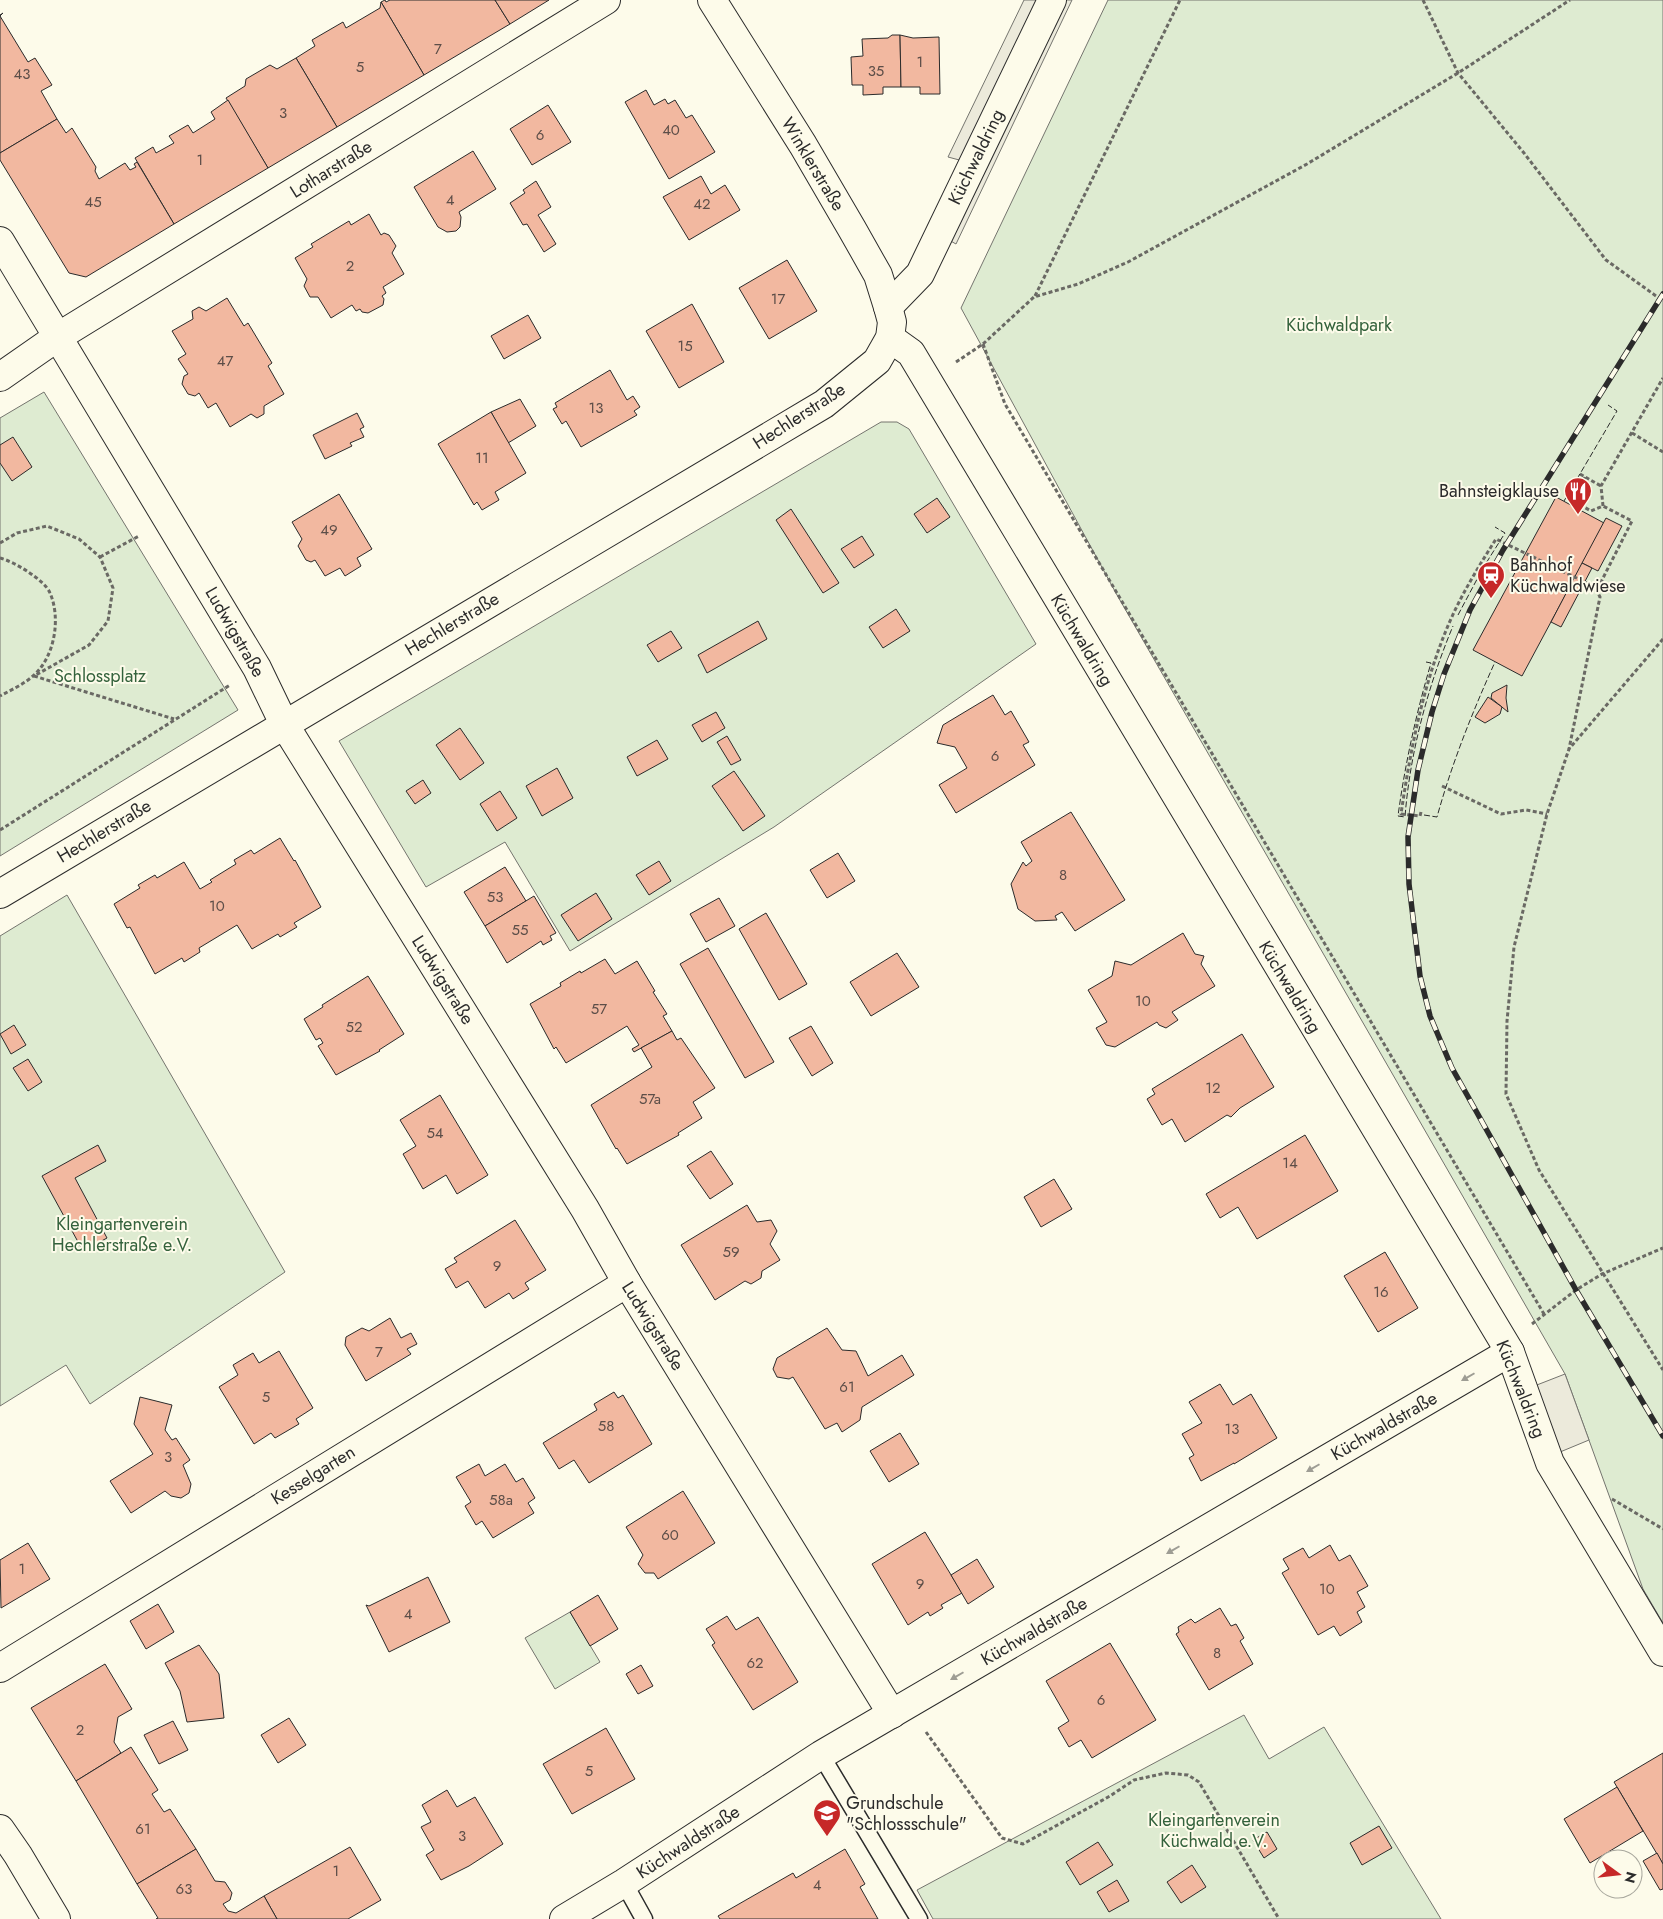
<svg xmlns="http://www.w3.org/2000/svg" width="1663" height="1919" font-family="Jost,sans-serif">
	<style>
		.green { fill: #deebd1; stroke: #74746e }
		.parking { fill: #eceadb; stroke: #74746e }
		.building { fill: #f2b8a0; stroke: #2b2b2b }
		.lines { fill: none; stroke-linecap: round; stroke-linejoin: round }
		.lane-casing { stroke: #2b2b2b; stroke-width: 19 }
		.street-casing { stroke: #2b2b2b; stroke-width: 30 }
		.secondary-casing { stroke: #2b2b2b; stroke-width: 30 }
		.path { stroke: #6a6964; stroke-width: 3; stroke-dasharray: 4 2.5; stroke-linecap: butt }
		.lane { stroke: #fdfbea; stroke-width: 16 }
		.street { stroke: #fdfbea; stroke-width: 28 }
		.secondary { stroke: #fdfbea; stroke-width: 28 }
		.rail-casing { stroke: #2b2b2b; stroke-width: 5.5 }
		.rail { stroke: #fdfbea; stroke-width: 4; stroke-dasharray: 11; stroke-linecap: butt }
		.fence { stroke: #2b2b2b; stroke-width: 1; stroke-dasharray: 6 2.5; stroke-linecap: butt }
		.oneway { fill: #9e9d94 }
		.labels { text-anchor: middle; stroke-width: 4; stroke-linejoin: round; paint-order: stroke }
		.number-label { font-size: 15px; fill: #5d4e48 }
		.street-label { font-size: 18px; fill: #2b2b2b; stroke: #fdfbea }
		.park-label { font-size: 18px; fill: #34623c; stroke: #fdfbea }
		.poi-label { font-size: 18px; fill: #2b2b2b; stroke: #fdfbea; text-anchor: start }
	</style>
	<rect width="100%" height="100%" fill="#fdfbea"/>
	<g class="green">
		<path d="M1108,0H1663V1623L1643,1589L1565,1374L1117,595L961,308Z"/>
		<path d="M44,392L238,710L0,856V418Z"/>
		<path d="M881,422H897L909,429L1036,644L774,827L570,951L505,842L426,887L339,741Z"/>
		<path d="M67,895L285,1272L90,1404L66,1365L0,1406V936Z"/>
		<path d="M570,1612L600,1662L555,1689L525,1638Z"/>
		<path d="M1244,1715L1269,1759L1324,1727L1441,1919H933L917,1890Z"/>
	</g>
	<g class="parking">
		<path d="M1024,0H1040L963,161L948,157Z"/>
		<path d="M1056,0H1072L956,244L940,235Z"/>
		<path d="M1565,1374L1589,1440L1548,1457L1524,1390Z"/>
	</g>
	<g class="building">
		<path d="M385,0L386,2L390,0H495L510,24L424,75L381,2Z"/>
		<path d="M495,0H549L510,24Z"/>
		<path d="M381,2L424,75L337,127L296,58L315,46L312,40L343,22L346,28L380,8Z"/>
		<path d="M3,13L0,16L28,62L35,58L52,85L41,91L57,119L0,153V15Z"/>
		<path d="M892,35H900L901,87H883V94L863,95V85H852L851,57L863,56L862,39L888,38Z"/>
		<path d="M900,35L913,38L939,37L940,94H920V87H901Z"/>
		<path d="M296,58L337,127L268,168L226,98L245,86L246,79L270,65L277,69Z"/>
		<path d="M646,90L654,105L665,99L668,104L675,100L686,118L692,115L715,152L669,179L625,102Z"/>
		<path d="M228,100L268,168L174,224L135,158L153,147L156,153L174,143L169,136L188,125L193,133L215,119L211,112Z"/>
		<path d="M548,105L571,142L532,165L510,129Z"/>
		<path d="M57,119L66,133L72,128L96,167L95,171L99,179L125,163L130,170L136,167L134,164L137,162L174,224L86,277L69,273L0,160V153Z"/>
		<path d="M473,151L496,189L459,212L461,217L460,227L456,231L447,232L438,227L414,187Z"/>
		<path d="M701,176L711,194L725,185L740,210L689,240L663,197Z"/>
		<path d="M536,181L551,207L538,215L556,244L544,252L527,224L523,225L510,203L525,193L523,190Z"/>
		<path d="M369,214L381,235L384,233L389,235L396,246L392,253L404,274L383,287L386,293L382,296L384,299L383,305L368,313L362,312L360,309L356,311L352,305L331,318L318,297H310L304,286L307,279L295,258L313,247L311,244L349,221L351,225Z"/>
		<path d="M787,260L817,311L769,339L739,288Z"/>
		<path d="M227,298L244,326L248,323L272,363L268,366L284,394L264,406V414L257,418L251,414L230,427L216,403L208,408L199,393L195,396L188,394L182,384L184,376L188,374L178,359L186,354L172,331L193,319L192,311L199,307L206,311Z"/>
		<path d="M692,304L724,362L679,388L646,331Z"/>
		<path d="M528,315L541,338L504,359L491,336Z"/>
		<path d="M610,370L627,400L633,396L640,407L634,411L637,415L581,447L566,421L562,424L553,409L557,407L555,403Z"/>
		<path d="M520,399L536,426L508,443L491,412Z"/>
		<path d="M491,412L526,473L495,492L499,500L482,510L477,502L474,505L438,444Z"/>
		<path d="M357,413L364,427L360,429L364,437L350,443L352,446L325,459L313,435Z"/>
		<path d="M13,437L32,467L12,481L0,463V445Z"/>
		<path d="M339,494L372,549L357,558L361,566L345,576L340,568L325,576L315,560L311,562L306,560L298,546L302,539L292,522Z"/>
		<path d="M1556,497L1604,523L1522,676L1473,650Z"/>
		<path d="M937,498L950,517L927,533L914,514Z"/>
		<path d="M791,509L839,583L823,593L776,520Z"/>
		<path d="M1606,518L1622,526L1598,571L1582,563Z"/>
		<path d="M862,536L874,555L854,568L841,549Z"/>
		<path d="M1582,563L1592,568L1561,627L1551,622Z"/>
		<path d="M896,609L910,631L883,648L869,627Z"/>
		<path d="M758,621L767,639L707,673L698,655Z"/>
		<path d="M671,631L682,648L658,662L647,645Z"/>
		<path d="M1507,685L1506,698L1508,712L1491,698L1492,693Z"/>
		<path d="M993,695L1005,715L1011,711L1029,742L1023,745L1035,765L956,813L939,785L967,768L955,747L937,743L943,725Z"/>
		<path d="M1488,697L1502,707L1500,714L1485,723L1475,717Z"/>
		<path d="M716,712L725,728L702,742L692,725Z"/>
		<path d="M460,728L484,763L460,780L436,745Z"/>
		<path d="M727,736L741,760L731,765L717,742Z"/>
		<path d="M657,740L668,759L637,776L627,757Z"/>
		<path d="M557,768L573,798L542,816L526,786Z"/>
		<path d="M734,771L765,816L743,831L712,786Z"/>
		<path d="M423,780L431,793L415,804L406,791Z"/>
		<path d="M500,791L517,818L497,831L480,804Z"/>
		<path d="M1071,812L1125,900L1075,931L1062,912L1055,916L1057,920L1035,921L1018,909L1011,884L1023,862L1026,866L1032,861L1021,842Z"/>
		<path d="M280,838L294,861L295,860L321,907L294,923L297,927L280,937L278,934L252,949L237,925L199,948L200,952L184,962L182,958L155,974L130,927L127,928L114,904L140,888L138,885L155,875L157,878L184,862L200,889L212,882L210,880L236,864L234,860L251,850L254,854Z"/>
		<path d="M838,853L855,881L827,898L810,870Z"/>
		<path d="M659,861L671,881L649,895L636,875Z"/>
		<path d="M505,867L526,901L485,926L464,892Z"/>
		<path d="M596,893L612,919L578,941L561,915Z"/>
		<path d="M534,896L556,933L550,936L552,940L543,945L541,941L507,963L485,926Z"/>
		<path d="M719,898L735,926L706,942L690,914Z"/>
		<path d="M766,913L807,984L779,1000L739,929Z"/>
		<path d="M1183,933L1195,954L1204,956L1201,964L1215,986L1172,1012L1178,1020L1166,1028L1159,1025L1157,1022L1115,1047L1106,1045L1096,1028L1107,1022L1088,990L1112,976L1115,961L1131,965Z"/>
		<path d="M708,948L774,1062L745,1078L680,964Z"/>
		<path d="M897,953L919,987L871,1016L850,982Z"/>
		<path d="M605,959L615,974L637,961L655,991L653,992L667,1014L663,1016L672,1031L634,1052L632,1049L639,1045L627,1026L566,1063L556,1047L554,1049L530,1004L561,986L560,983L580,971L581,973Z"/>
		<path d="M368,976L404,1034L379,1050L380,1051L336,1075L318,1046L323,1043L320,1038L316,1040L304,1019L323,1007L322,1005Z"/>
		<path d="M14,1025L26,1045L11,1054L0,1034Z"/>
		<path d="M811,1026L833,1063L812,1076L789,1038Z"/>
		<path d="M672,1031L677,1040L681,1038L715,1088L693,1102L702,1118L678,1133L679,1135L627,1164L617,1148L616,1149L591,1105L652,1067L641,1048Z"/>
		<path d="M1242,1034L1274,1087L1240,1108L1231,1117L1227,1115L1185,1142L1172,1119L1162,1125L1147,1099L1155,1094L1152,1089Z"/>
		<path d="M28,1059L42,1082L28,1091L13,1068Z"/>
		<path d="M440,1095L488,1175L457,1194L446,1175L423,1189L403,1154L416,1146L400,1120Z"/>
		<path d="M1305,1135L1338,1191L1257,1239L1238,1207L1220,1218L1206,1194Z"/>
		<path d="M98,1145L106,1161L75,1178L107,1238L83,1251L42,1176Z"/>
		<path d="M711,1151L733,1184L710,1199L687,1166Z"/>
		<path d="M1054,1179L1072,1209L1041,1227L1024,1197Z"/>
		<path d="M747,1205L757,1222L771,1220L777,1231L770,1244L780,1260L762,1271L761,1278L751,1284L745,1281L715,1300L681,1245Z"/>
		<path d="M515,1220L546,1270L525,1283L529,1289L513,1299L509,1293L485,1308L468,1281L456,1288L445,1269L457,1262L454,1258Z"/>
		<path d="M1385,1252L1418,1308L1378,1332L1344,1276Z"/>
		<path d="M390,1318L401,1338L411,1333L417,1344L407,1349L411,1354L366,1381L345,1345L346,1337L362,1328L369,1331Z"/>
		<path d="M827,1328L842,1350L856,1351L868,1376L902,1355L914,1375L862,1407L860,1420L842,1432L837,1423L825,1429L793,1377L789,1379L777,1377L773,1369L777,1358Z"/>
		<path d="M279,1351L313,1408L296,1419L299,1424L275,1438L271,1433L254,1444L219,1387L238,1375L233,1365L253,1353L259,1363Z"/>
		<path d="M1220,1384L1233,1405L1251,1394L1277,1438L1234,1464V1463L1201,1481L1189,1458L1194,1455L1182,1434L1202,1423L1189,1402Z"/>
		<path d="M614,1392L618,1398L623,1395L652,1444L589,1483L574,1460L559,1469L543,1443L597,1410L594,1404Z"/>
		<path d="M140,1397L172,1405L165,1430L172,1440L176,1438L190,1460L183,1465L191,1484L189,1493L181,1498L171,1496L165,1491L131,1513L110,1481L153,1454L134,1424Z"/>
		<path d="M900,1433L919,1464L889,1482L870,1451Z"/>
		<path d="M479,1464L485,1476L505,1464L516,1482L523,1478L535,1498L528,1503L534,1513L493,1538L482,1521L476,1525L465,1506L471,1502L456,1477Z"/>
		<path d="M683,1491L715,1543L658,1579L654,1573H645L638,1564L643,1555L626,1527Z"/>
		<path d="M925,1532L962,1593L941,1605L943,1608L930,1616L928,1612L908,1625L872,1564Z"/>
		<path d="M28,1543L50,1579L1,1608L0,1560Z"/>
		<path d="M1330,1545L1339,1561L1350,1555L1368,1586L1357,1592L1365,1607L1357,1612L1362,1622L1340,1636L1334,1626L1318,1635L1282,1573L1289,1569L1283,1559L1303,1548L1309,1558Z"/>
		<path d="M977,1559L994,1587L968,1604L951,1575Z"/>
		<path d="M428,1577L450,1622L389,1652L366,1605L369,1606Z"/>
		<path d="M598,1595L618,1629L590,1646L570,1612Z"/>
		<path d="M158,1604L174,1632L146,1649L130,1621Z"/>
		<path d="M1220,1608L1231,1626L1236,1624L1244,1638L1240,1641L1253,1664L1209,1690L1176,1634L1179,1632L1178,1627L1191,1619L1195,1623Z"/>
		<path d="M727,1616L736,1630L758,1617L798,1682L753,1710L712,1645L715,1643L706,1629Z"/>
		<path d="M1110,1643L1156,1720L1092,1758L1081,1740L1069,1747L1058,1728L1069,1721L1046,1681Z"/>
		<path d="M199,1645L219,1674L224,1718L187,1722L180,1691L165,1663Z"/>
		<path d="M105,1664L132,1709L118,1717L114,1742L121,1753L76,1781L31,1708Z"/>
		<path d="M641,1665L653,1686L638,1694L626,1674Z"/>
		<path d="M289,1718L306,1745L278,1763L261,1735Z"/>
		<path d="M173,1721L188,1750L159,1764L144,1735Z"/>
		<path d="M606,1728L635,1779L572,1814L543,1764Z"/>
		<path d="M131,1747L158,1790L152,1794L164,1812L170,1809L196,1849L137,1884L76,1781Z"/>
		<path d="M1663,1753V1864L1614,1782Z"/>
		<path d="M1617,1787L1643,1831L1590,1863L1564,1819Z"/>
		<path d="M447,1790L457,1807L475,1797L503,1844L469,1866L441,1880L426,1855L434,1850L421,1827L431,1822L422,1805Z"/>
		<path d="M1379,1826L1392,1848L1362,1865L1350,1843Z"/>
		<path d="M1267,1832L1277,1849L1264,1858L1253,1840Z"/>
		<path d="M1098,1842L1113,1865L1080,1885L1066,1862Z"/>
		<path d="M350,1847L381,1900L348,1919H277L264,1896Z"/>
		<path d="M196,1849L215,1881L225,1882L232,1893L230,1900L223,1904L228,1911L236,1913L264,1896L277,1919H156L158,1918L137,1884Z"/>
		<path d="M845,1849L865,1884L860,1887L878,1919H720L718,1916L793,1873L796,1878Z"/>
		<path d="M1657,1853L1663,1864V1889L1660,1890L1643,1861Z"/>
		<path d="M1192,1865L1206,1887L1181,1903L1167,1882Z"/>
		<path d="M1117,1880L1129,1901L1109,1912L1097,1892Z"/>
	</g>
	<g class="lines">
		<g class="lane-casing">
			<g id="lane">
				<path d="M821,1755L919,1919"/>
				<path d="M624,1883L644,1919"/>
			</g>
		</g>
		<g class="street-casing">
			<g id="street">
				<path d="M0,241L257,668L284,724L585,1209L627,1283L892,1714"/>
				<path d="M888,307L920,274L1052,0"/>
				<path d="M890,338L911,353L1510,1352L1550,1463L1663,1652"/>
				<path d="M0,377L56,338L606,0"/>
				<path d="M0,1668L627,1283"/>
				<path d="M0,1829L18,1855L56,1919"/>
				<path d="M564,1919L624,1883L821,1755L1510,1352"/>
			</g>
		</g>
		<g class="secondary-casing">
			<path id="secondary" d="M0,894L824,404L877,361L890,338L892,322L888,307L878,275L852,229L803,145L712,0"/>
		</g>
		<g class="path">
			<path d="M1423,0L1458,73L1524,153L1606,260L1663,301"/>
			<path d="M1035,296L1180,0"/>
			<path d="M983,344L1005,404L1544,1314"/>
			<path d="M956,362L983,344L1034,297L1078,284L1128,262L1307,164L1458,73L1570,0"/>
			<path d="M1632,433L1663,452"/>
			<path d="M1580,474L1601,486"/>
			<path d="M1585,477L1575,502L1591,511L1603,506"/>
			<path d="M1603,506L1601,486L1663,378"/>
			<path d="M0,543L17,533L47,526L79,539L100,557L113,588L108,621L89,645L34,676"/>
			<path d="M100,557L139,536"/>
			<path d="M0,558C13,561 45,580 50,593C61,618 55,657 33,676C24,684 11,690 0,696"/>
			<path d="M1595,587L1602,580L1632,521L1603,506"/>
			<path d="M1663,639L1569,749L1547,814L1514,947L1507,1021L1506,1094L1539,1170L1663,1370"/>
			<path d="M34,676L174,719"/>
			<path d="M1442,786L1501,814L1526,810L1547,814"/>
			<path d="M1421,812L1420,816L1401,814C1410,753 1422,690 1445,633C1458,600 1477,569 1496,539L1595,587L1600,597L1569,749"/>
			<path d="M0,830L230,685"/>
			<path d="M1532,1324L1576,1290L1602,1274L1663,1248"/>
			<path d="M1612,1499L1663,1529"/>
			<path d="M926,1732L1002,1838L1023,1844L1110,1796L1134,1780L1166,1773L1188,1775L1199,1782L1279,1919"/>
		</g>
		<use href="#lane" class="lane"/>
		<use href="#street" class="street"/>
		<use href="#secondary" class="secondary"/>
		<g class="rail-casing">
			<path id="rail" d="M1663,294L1503,550L1470,610L1444,674L1432,712L1418,770L1408,837L1409,884L1420,976L1430,1016L1452,1068L1576,1290L1663,1436"/>
		</g>
		<use href="#rail" class="rail"/>
		<g class="fence">
			<path d="M1564,501L1617,411L1608,405"/>
			<path d="M1458,615L1483,568L1505,533L1495,527"/>
			<path d="M1426,662L1431,663C1416,714 1405,764 1398,816L1405,817C1410,752 1428,686 1453,626"/>
			<path d="M1424,815L1437,817C1452,763 1472,713 1495,662"/>
		</g>
	</g>
	<defs><path id="oneway-solid" d="M-6-.8H1V-3.2L6.5 0L1 3.2V.8H-6Z" transform="scale(1.25)"/></defs>
	<g class="oneway">
		<use href="#oneway-solid" transform="translate(1468 1377) rotate(150)"/>
		<use href="#oneway-solid" transform="translate(1313 1468) rotate(150)"/>
		<use href="#oneway-solid" transform="translate(1173 1550) rotate(150)"/>
		<use href="#oneway-solid" transform="translate(957 1676) rotate(150)"/>
	</g>
	<defs>
		<g id="restaurant-pin" transform="scale(1.4375)"><path d="M0 17L-7.5 6A9.5 9.5 0 1 1 7.5 6Z" fill="#c62828" stroke="#fdfbea"/><path d="M-5-6h1v4h1v-4h1v4h1v-4h1v5L-1.5 .5V6h-2V.5L-5-1ZM5-6V6H3V1.5H1.5Q1.5-4 5-6Z" fill="#fff"/></g>
		<g id="station-pin" transform="scale(1.4375)"><path d="M0 17L-7.5 6A9.5 9.5 0 1 1 7.5 6Z" fill="#c62828" stroke="#fdfbea"/><path d="M-3-6H3Q5-6 5-4V2Q5 4 3 4L4.5 6H3L1.5 4h-3L-3 6H-4.5L-3 4Q-5 4-5 2V-4Q-5-6-3-6ZM-3.5-4v3h7v-3ZM-3.5 1v1.5H-2V1ZM2 1v1.5H3.5V1Z" fill="#fff"/></g>
		<g id="school-pin" transform="scale(1.4375)"><path d="M0 17L-7.5 6A9.5 9.5 0 1 1 7.5 6Z" fill="#c62828" stroke="#fdfbea"/><path d="M0-5L7-2L0 1L-7-2ZM-4 1L0 2.5L4 1V4Q0 6-4 4Z" fill="#fff"/></g>
	</defs>
	<g fill-rule="evenodd">
		<use href="#restaurant-pin" x="1578" y="491"/>
		<use href="#station-pin" x="1491" y="575"/>
		<use href="#school-pin" x="827" y="1813"/>
	</g>
	<g class="labels">
		<g class="number-label">
			<text x="438" y="54">7</text>
			<text x="920" y="67">1</text>
			<text x="360" y="72">5</text>
			<text x="876" y="76">35</text>
			<text x="22" y="79">43</text>
			<text x="283" y="118">3</text>
			<text x="671" y="135">40</text>
			<text x="540" y="140">6</text>
			<text x="200" y="165">1</text>
			<text x="450" y="205">4</text>
			<text x="93" y="207">45</text>
			<text x="702" y="209">42</text>
			<text x="350" y="271">2</text>
			<text x="778" y="304">17</text>
			<text x="685" y="351">15</text>
			<text x="225" y="366">47</text>
			<text x="596" y="413">13</text>
			<text x="482" y="463">11</text>
			<text x="329" y="535">49</text>
			<text x="995" y="761">6</text>
			<text x="1063" y="880">8</text>
			<text x="495" y="902">53</text>
			<text x="217" y="911">10</text>
			<text x="520" y="935">55</text>
			<text x="1143" y="1006">10</text>
			<text x="599" y="1014">57</text>
			<text x="354" y="1032">52</text>
			<text x="1213" y="1093">12</text>
			<text x="650" y="1104">57a</text>
			<text x="435" y="1138">54</text>
			<text x="1290" y="1168">14</text>
			<text x="731" y="1257">59</text>
			<text x="497" y="1271">9</text>
			<text x="1381" y="1297">16</text>
			<text x="379" y="1357">7</text>
			<text x="847" y="1392">61</text>
			<text x="266" y="1402">5</text>
			<text x="606" y="1431">58</text>
			<text x="1232" y="1434">13</text>
			<text x="168" y="1462">3</text>
			<text x="501" y="1505">58a</text>
			<text x="670" y="1540">60</text>
			<text x="22" y="1574">1</text>
			<text x="920" y="1589">9</text>
			<text x="1327" y="1594">10</text>
			<text x="408" y="1619">4</text>
			<text x="1217" y="1658">8</text>
			<text x="755" y="1668">62</text>
			<text x="1101" y="1705">6</text>
			<text x="80" y="1735">2</text>
			<text x="589" y="1776">5</text>
			<text x="143" y="1834">61</text>
			<text x="462" y="1841">3</text>
			<text x="336" y="1876">1</text>
			<text x="817" y="1890">4</text>
			<text x="184" y="1894">63</text>
		</g>
		<g class="street-label">
			<text transform="translate(976 157) rotate(-64)" y="6">Küchwaldring</text>
			<text transform="translate(813 164) rotate(59)" y="6">Winklerstraße</text>
			<text transform="translate(331 169) rotate(-32)" y="6">Lotharstraße</text>
			<text transform="translate(799 416) rotate(-33)" y="6">Hechlerstraße</text>
			<text transform="translate(452 624) rotate(-31)" y="6">Hechlerstraße</text>
			<text transform="translate(235 632) rotate(60)" y="6">Ludwigstraße</text>
			<text transform="translate(1082 640) rotate(59)" y="6">Küchwaldring</text>
			<text transform="translate(104 831) rotate(-31)" y="6">Hechlerstraße</text>
			<text transform="translate(443 980) rotate(58)" y="6">Ludwigstraße</text>
			<text transform="translate(1290 987) rotate(59)" y="6">Küchwaldring</text>
			<text transform="translate(653 1326) rotate(58)" y="6">Ludwigstraße</text>
			<text transform="translate(1521 1389) rotate(68)" y="6">Küchwaldring</text>
			<text transform="translate(1384 1426) rotate(-30)" y="6">Küchwaldstraße</text>
			<text transform="translate(313 1475) rotate(-32)" y="6">Kesselgarten</text>
			<text transform="translate(1034 1631) rotate(-30)" y="6">Küchwaldstraße</text>
			<text transform="translate(688 1842) rotate(-33)" y="6">Küchwaldstraße</text>
		</g>
		<g class="park-label">
			<text x="1339" y="331">Küchwaldpark</text>
			<text x="100" y="682">Schlossplatz</text>
			<text x="122" y="1230">Kleingartenverein<tspan x="122" dy="21">Hechlerstraße e.V.</tspan></text>
			<text x="1214" y="1826">Kleingartenverein<tspan x="1214" dy="21">Küchwald e.V.</tspan></text>
		</g>
		<g class="poi-label">
			<text x="1559" y="497" text-anchor="end">Bahnsteigklause</text>
			<text x="1510" y="571">Bahnhof<tspan x="1510" dy="21">Küchwaldwiese</tspan></text>
			<text x="846" y="1809">Grundschule<tspan x="846" dy="21">"Schlossschule"</tspan></text>
		</g>
	</g>
	<g transform="translate(1618 1874) rotate(105)"><circle r="24" fill="#fdfbea" stroke="#a9a89e"/>
	<path d="M0-4L9 19L0 12L-9 19Z" fill="#c62828"/>
	<text y="-8" font-size="14" font-weight="bold" text-anchor="middle" fill="#2b2b2b">N</text>
	</g>
</svg>
